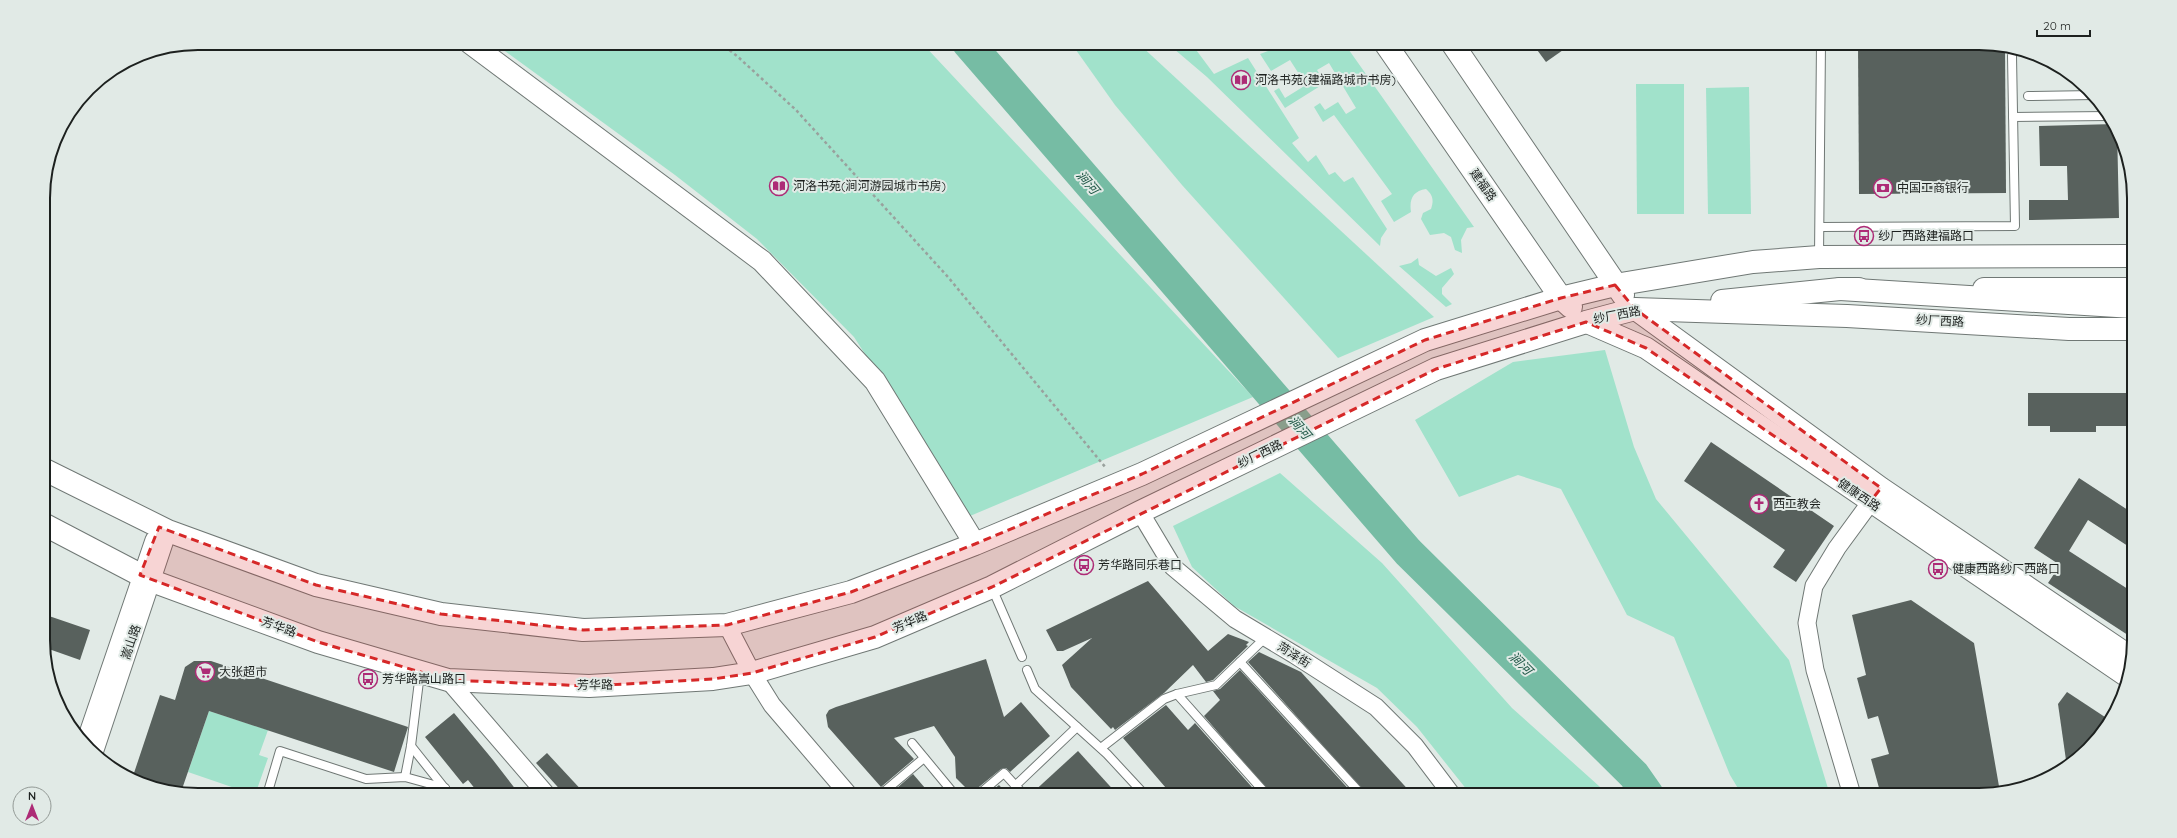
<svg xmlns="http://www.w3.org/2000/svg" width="2177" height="838" font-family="Quicksand,'Noto Sans SC',sans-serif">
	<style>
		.green { fill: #a1e2cb }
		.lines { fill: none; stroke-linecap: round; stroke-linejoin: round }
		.river { stroke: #76bca4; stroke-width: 32 }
		.building { fill: #58615d }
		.service-casing { stroke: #707875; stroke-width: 10 }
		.minor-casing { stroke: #707875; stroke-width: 19 }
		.tertiary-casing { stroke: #707875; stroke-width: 23 }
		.secondary-casing { stroke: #707875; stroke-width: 24 }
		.trunk-casing { stroke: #707875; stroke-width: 24 }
		.path { stroke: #99a19d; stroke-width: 2.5; stroke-dasharray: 3 3; stroke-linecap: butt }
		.service { stroke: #fff; stroke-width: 8 }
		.minor { stroke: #fff; stroke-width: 17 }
		.tertiary { stroke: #fff; stroke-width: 21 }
		.secondary { stroke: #fff; stroke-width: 22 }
		.trunk { stroke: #fff; stroke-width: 22 }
		.marked { fill: #d62828; fill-opacity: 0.2; stroke: #d62828; stroke-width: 3; stroke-dasharray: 8 5; stroke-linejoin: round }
		.labels { text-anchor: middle; stroke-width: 4; stroke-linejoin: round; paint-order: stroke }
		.poi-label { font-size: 12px; fill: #1d211f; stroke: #e1eae6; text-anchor: start }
		.street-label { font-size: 12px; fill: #1d211f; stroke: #e1eae6 }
		.water-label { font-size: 13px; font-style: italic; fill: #215948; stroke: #e1eae6 }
		.rim { fill: none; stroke: #1d211f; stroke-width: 2 }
	</style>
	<rect width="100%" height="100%" fill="#e1eae6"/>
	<g class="green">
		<path d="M494,43H922L1253,397L970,516L854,337L757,239L675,175Z"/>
		<path d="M1071,43H1138L1434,317L1338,358L1182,185L1115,105Z"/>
		<path d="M1167,43H1191L1214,74L1248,58L1299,138L1292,143L1308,162L1316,155L1329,175L1335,172L1344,182L1353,177L1387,229L1381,238L1380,246L1207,77Z"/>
		<path d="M1289,43H1344L1474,227L1467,228L1461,240L1462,253L1455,250L1451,237L1444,233L1430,235L1421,219L1423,213L1431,209C1434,200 1433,195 1426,189C1413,191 1409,199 1411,212L1394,222L1381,201L1392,194L1334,115L1323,122L1314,107L1320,103L1325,110L1338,102L1346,114L1356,108L1329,63L1317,70L1325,83L1285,108L1274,91L1279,88L1285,98L1306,85L1290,60L1271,71L1260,54Z"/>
		<path d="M1636,84H1684V214H1637Z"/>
		<path d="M1749,87L1751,214H1708L1706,88Z"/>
		<path d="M1418,258L1419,265L1436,276L1451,268L1454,274L1442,288V294L1452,304L1446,307L1399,266L1411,263Z"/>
		<path d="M1605,350L1634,447L1656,499L1789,660L1830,795H1742L1730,775L1674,637L1627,615L1561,489L1518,475L1459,497L1415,420L1513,362Z"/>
		<path d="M1280,473L1382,563L1512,708L1609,795H1471L1417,727L1377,688L1234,606L1192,567L1173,526Z"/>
		<path d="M209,711L268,730L259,755L268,758L255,795L188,772Z"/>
	</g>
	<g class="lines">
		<path class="river" d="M968,43L1408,552L1634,775L1648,795"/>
	</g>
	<g class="building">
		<path d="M1532,43H1573L1546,62Z"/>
		<path d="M1988,44L2005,47L2006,193L1859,194L1858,45Z"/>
		<path d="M2115,124L2117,128L2119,218L2029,220V200H2068L2067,166H2040L2039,126Z"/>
		<path d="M2028,393H2133V426H2096V432H2050V426H2028Z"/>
		<path d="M1711,442L1834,526L1796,582L1773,567L1785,550L1684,481Z"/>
		<path d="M2079,478L2134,514V550L2088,520L2069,551L2134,593V639L2048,583L2060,565L2034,548Z"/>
		<path d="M1148,581L1208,651L1228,634L1249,642L1246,645L1248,646L1213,680L1206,682L1193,665L1164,693L1115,730L1113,727L1111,729L1071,687L1062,665L1092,638L1063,651H1057L1046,630Z"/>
		<path d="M1911,600L1974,643L2000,792L1989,795H1881L1871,759L1889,754L1878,716L1868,719L1857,678L1866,675L1852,615Z"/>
		<path d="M46,615L90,630L80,660L46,648Z"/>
		<path d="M1259,652L1301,672L1413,795H1367L1248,662Z"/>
		<path d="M986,659L1004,717L1021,702L1050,736L1010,772L1006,768L1001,769L974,791L973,795L956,778L955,757L934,726L894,738L914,759L881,787L828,727L826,715L829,710L836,707Z"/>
		<path d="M194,661H211L408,727L394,772L209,711L181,792L148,787L132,779L160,695L175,700L185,667Z"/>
		<path d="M1240,670L1354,795H1272L1204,716L1220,700L1213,691L1220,689Z"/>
		<path d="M2067,692L2111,721L2108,726L2074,763L2067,767L2058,704Z"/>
		<path d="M1166,705L1188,730L1195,723L1259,795H1172L1123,738Z"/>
		<path d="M454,713L493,760L520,795H480L468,780L463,784L425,737Z"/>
		<path d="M1078,751L1118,795H1030Z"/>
		<path d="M547,753L586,795H565L536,763Z"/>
		<path d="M913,774L931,795H889Z"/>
		<path d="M999,785L1008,795H987Z"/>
	</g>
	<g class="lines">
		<g class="service-casing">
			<g id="service">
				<path d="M2028,96L2094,95"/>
				<path d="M2013,117L2109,116"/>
				<path d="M1820,227L2015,226L2012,56"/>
				<path d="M1819,256L1821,43"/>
				<path d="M992,588L1022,657"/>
				<path d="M1240,662L1362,795"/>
				<path d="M1027,670L1035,689L1107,754L1145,795"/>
				<path d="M1177,694L1267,795"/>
				<path d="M912,743L955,795"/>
				<path d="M411,746L450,795"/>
				<path d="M1101,748L1164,699L1177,694L1216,685L1266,637"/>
				<path d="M405,777L411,746L420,673"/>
				<path d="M1015,786L1077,727"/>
				<path d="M267,795L280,751L366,779L405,777L445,788"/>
				<path d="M880,795L924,758"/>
				<path d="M978,795L1004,773L1024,795"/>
			</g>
		</g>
		<g class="minor-casing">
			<g id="minor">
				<path d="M1140,512L1173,567L1235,619L1295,655L1376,707L1415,746L1452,795"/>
				<path d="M727,625L752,673L772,705L849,795"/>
				<path d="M448,680L547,795"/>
				<path d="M84,745L154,540"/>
				<path d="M94,753L168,531"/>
				<path d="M1852,795L1815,670L1807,623L1814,586L1837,548L1878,492"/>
			</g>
		</g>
		<g class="tertiary-casing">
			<g id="tertiary">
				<path d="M470,43L762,261L875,381L975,544"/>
				<path d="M1635,309L1881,488L2131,657"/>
				<path d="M1586,322L1646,348L2128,677"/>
			</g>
		</g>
		<g class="secondary-casing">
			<g id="secondary">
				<path d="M1385,43L1561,298L1571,307"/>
				<path d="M1452,43L1623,295"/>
				<path d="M1984,289H2133"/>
				<path d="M1722,301L1840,289H1859"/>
				<path d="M45,470L168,531L316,585L441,614L583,630L727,625L851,592L975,544L1142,474L1425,340L1561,298L1615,285L1753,262L1819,257L2133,256"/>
				<path d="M45,525L152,581L318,642L448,680L589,686L713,679L752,673L875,637L992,587L1140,512L1436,369L1586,322L1635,309L1847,316L2069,329H2133"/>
			</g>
		</g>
		<g class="trunk-casing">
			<path id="trunk" d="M1840,289L2133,307"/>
		</g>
		<path class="path" d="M720,43L737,56L796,110L948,277L1106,468"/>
		<use href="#service" class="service"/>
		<use href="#minor" class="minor"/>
		<use href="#tertiary" class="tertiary"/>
		<use href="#secondary" class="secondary"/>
		<use href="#trunk" class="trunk"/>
	</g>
	<path class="marked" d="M1615,285L1635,309L1881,488L1870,502L1646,348L1586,322L1436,369L992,587L875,637L752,673L713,679L589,686L448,680L318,642L140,575L159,527L316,585L441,614L583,630L727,625L851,592L975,544L1142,474L1425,340L1561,298Z"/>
	<defs>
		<g id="library-ring" transform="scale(1)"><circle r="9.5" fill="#e1eae6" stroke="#ad2b76" stroke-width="1.5"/><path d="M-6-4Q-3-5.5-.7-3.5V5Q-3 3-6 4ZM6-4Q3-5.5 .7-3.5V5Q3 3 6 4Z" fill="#ad2b76"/></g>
		<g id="bank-ring" transform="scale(1)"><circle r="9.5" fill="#e1eae6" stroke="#ad2b76" stroke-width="1.5"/><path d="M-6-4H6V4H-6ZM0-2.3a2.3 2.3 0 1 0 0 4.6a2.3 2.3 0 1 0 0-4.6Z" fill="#ad2b76"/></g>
		<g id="bus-ring" transform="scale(1)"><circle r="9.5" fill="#e1eae6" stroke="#ad2b76" stroke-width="1.5"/><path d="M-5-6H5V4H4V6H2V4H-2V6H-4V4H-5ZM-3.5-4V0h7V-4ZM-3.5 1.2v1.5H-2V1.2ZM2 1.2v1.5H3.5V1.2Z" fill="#ad2b76"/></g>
		<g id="church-ring" transform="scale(1)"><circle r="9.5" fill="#e1eae6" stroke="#ad2b76" stroke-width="1.5"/><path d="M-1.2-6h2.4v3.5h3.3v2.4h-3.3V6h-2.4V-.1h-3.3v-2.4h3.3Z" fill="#ad2b76"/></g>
		<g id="supermarket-ring" transform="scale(1)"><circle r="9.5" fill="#e1eae6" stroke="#ad2b76" stroke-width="1.5"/><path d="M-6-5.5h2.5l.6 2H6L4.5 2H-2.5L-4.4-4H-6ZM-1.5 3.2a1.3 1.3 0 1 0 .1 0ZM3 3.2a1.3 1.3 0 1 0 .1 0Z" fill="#ad2b76"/></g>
	</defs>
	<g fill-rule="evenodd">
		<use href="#library-ring" x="1241" y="80"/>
		<use href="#library-ring" x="779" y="186"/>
		<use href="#bank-ring" x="1883" y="188"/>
		<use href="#bus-ring" x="1864" y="236"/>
		<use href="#church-ring" x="1759" y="504"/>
		<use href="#bus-ring" x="1084" y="565"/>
		<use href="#bus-ring" x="1938" y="569"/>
		<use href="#supermarket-ring" x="205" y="672"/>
		<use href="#bus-ring" x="368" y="679"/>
	</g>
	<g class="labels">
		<g class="poi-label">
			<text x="1255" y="84">河洛书苑(建福路城市书房)</text>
			<text x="793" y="190">河洛书苑(涧河游园城市书房)</text>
			<text x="1897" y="192">中国工商银行</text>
			<text x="1878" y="240">纱厂西路建福路口</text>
			<text x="1773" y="508">西工教会</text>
			<text x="1098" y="569">芳华路同乐巷口</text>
			<text x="1952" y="573">健康西路纱厂西路口</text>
			<text x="219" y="676">大张超市</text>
			<text x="382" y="683">芳华路嵩山路口</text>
		</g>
		<g class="street-label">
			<text transform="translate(1483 185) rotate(55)" y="4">建福路</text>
			<text transform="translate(1617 315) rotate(-11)" y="4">纱厂西路</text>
			<text transform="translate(1940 321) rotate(3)" y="4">纱厂西路</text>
			<text transform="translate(1260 454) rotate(-26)" y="4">纱厂西路</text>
			<text transform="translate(1859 495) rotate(34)" y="4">健康西路</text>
			<text transform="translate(910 622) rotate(-23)" y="4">芳华路</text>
			<text transform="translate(279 627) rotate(20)" y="4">芳华路</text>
			<text transform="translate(131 642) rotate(-71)" y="4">嵩山路</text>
			<text transform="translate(1294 655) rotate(32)" y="4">菏泽街</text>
			<text transform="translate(595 685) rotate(-1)" y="4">芳华路</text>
		</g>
		<g class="water-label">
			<text transform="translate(1088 182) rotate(49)" y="5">涧河</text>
			<text transform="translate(1300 427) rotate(49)" y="5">涧河</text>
			<text transform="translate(1521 663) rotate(45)" y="5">涧河</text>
		</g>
	</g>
	<path d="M0 0H2177V838H0ZM198 50H1979A148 148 0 0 1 2127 198V640A148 148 0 0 1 1979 788H198A148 148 0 0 1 50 640V198A148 148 0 0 1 198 50Z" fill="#e1eae6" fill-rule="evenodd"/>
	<path class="rim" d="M198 50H1979A148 148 0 0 1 2127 198V640A148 148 0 0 1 1979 788H198A148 148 0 0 1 50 640V198A148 148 0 0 1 198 50Z"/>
	<g transform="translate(32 806)"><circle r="19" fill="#e1eae6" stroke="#939a96"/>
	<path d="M0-3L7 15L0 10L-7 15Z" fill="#ad2b76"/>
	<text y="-6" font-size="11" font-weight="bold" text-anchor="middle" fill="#1d211f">N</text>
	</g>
	<path d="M2037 30v6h53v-6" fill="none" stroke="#1d211f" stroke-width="2"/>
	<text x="2043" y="30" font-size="12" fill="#1d211f" stroke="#e1eae6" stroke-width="3" paint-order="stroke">20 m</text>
</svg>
